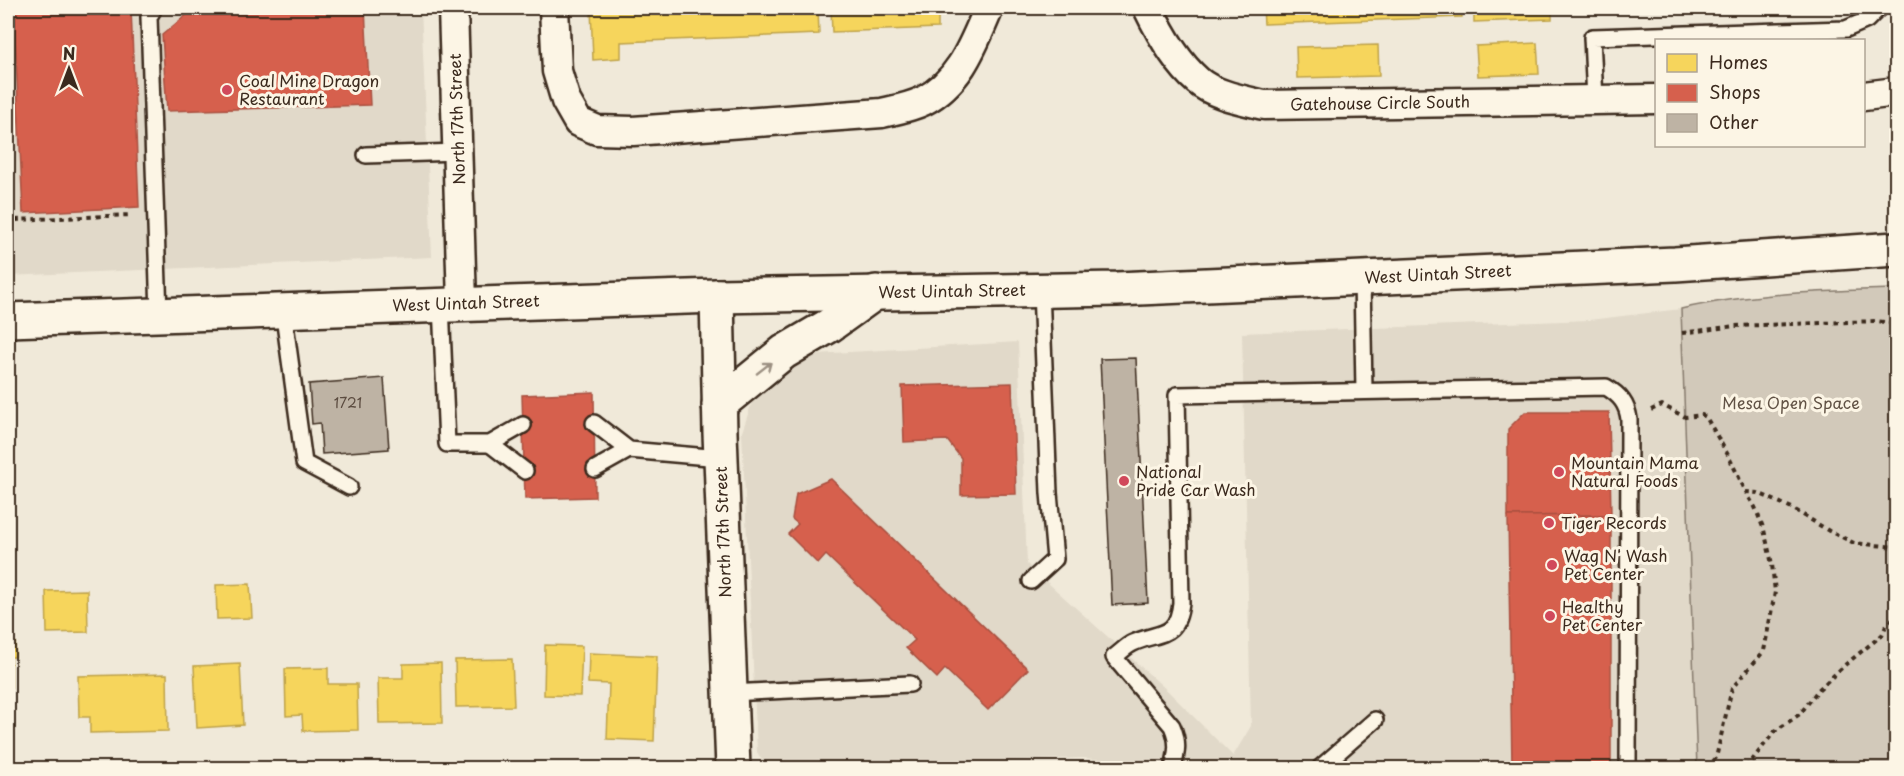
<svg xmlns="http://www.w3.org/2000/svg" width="1904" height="776" font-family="'Playpen Sans',sans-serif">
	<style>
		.built { fill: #e1d9c9 }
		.green { fill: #d2c9ba; stroke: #867a6c; stroke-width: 1.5 }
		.homes { fill: #f6d55c; stroke: #bea249; stroke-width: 1.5 }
		.shops { fill: #d6604d; stroke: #a8503f; stroke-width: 1.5 }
		.building { fill: #beb3a4; stroke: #3b2a1e; stroke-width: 1.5 }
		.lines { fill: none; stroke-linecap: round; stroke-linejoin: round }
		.service-casing { stroke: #3b2a1e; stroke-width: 20 }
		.minor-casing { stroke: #3b2a1e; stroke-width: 33 }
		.tertiary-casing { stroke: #3b2a1e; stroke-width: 38 }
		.secondary-casing { stroke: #3b2a1e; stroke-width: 38 }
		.path { stroke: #3b2a1e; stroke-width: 4; stroke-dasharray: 4.5 4.5; stroke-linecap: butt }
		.service { stroke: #fcf5e5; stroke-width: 15 }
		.minor { stroke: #fcf5e5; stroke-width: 28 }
		.tertiary { stroke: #fcf5e5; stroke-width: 33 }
		.secondary { stroke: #fcf5e5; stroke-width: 33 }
		.oneway { stroke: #9c9082 }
		.poi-dot { fill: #d1495b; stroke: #fcf5e5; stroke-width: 2 }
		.labels { text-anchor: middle; stroke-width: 6; stroke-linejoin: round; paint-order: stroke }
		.number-label { font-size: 14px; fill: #5c4c40 }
		.poi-label { font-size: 16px; fill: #3b2a1e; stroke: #fcf5e5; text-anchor: start }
		.street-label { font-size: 16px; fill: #3b2a1e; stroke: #fcf5e5 }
		.park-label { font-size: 16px; fill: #615245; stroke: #fcf5e5 }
	</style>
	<rect width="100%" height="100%" fill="#f0e9d9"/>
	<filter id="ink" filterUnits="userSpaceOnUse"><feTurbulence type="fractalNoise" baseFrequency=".0167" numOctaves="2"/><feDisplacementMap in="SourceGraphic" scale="12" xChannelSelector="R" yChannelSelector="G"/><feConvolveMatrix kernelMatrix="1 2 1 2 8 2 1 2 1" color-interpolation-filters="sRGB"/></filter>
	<g filter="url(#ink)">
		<g class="built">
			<path d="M8,8H421L432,257L8,276Z"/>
			<path d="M1681,309L1697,768H1150L1137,763L1083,758L851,768H772L763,762L757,752L742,432L752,402L770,382L794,363L816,354L1018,342L1027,564L1169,692L1233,756L1251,726L1242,333L1589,320Z"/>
		</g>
		<path class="green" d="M1896,289V768H1697L1681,309C1751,293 1825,291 1896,289Z"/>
		<g class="homes">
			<path d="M591,8H818L819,34L621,42V58L593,60Z"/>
			<path d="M831,8H938V28L832,32Z"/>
			<path d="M1263,8H1461L1462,17L1264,24Z"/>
			<path d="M1474,8H1552V19L1474,22Z"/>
			<path d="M1537,43L1539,74L1478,76L1476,46Z"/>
			<path d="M1378,45L1379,76L1297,78L1296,47Z"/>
			<path d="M250,584L252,618L217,619L216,585Z"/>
			<path d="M87,590L88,632L47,633L46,591Z"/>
			<path d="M8,642H15V657H11V699H8Z"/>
			<path d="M545,645L582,646L580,696L544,695Z"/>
			<path d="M589,653L657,656L654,741L607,739L609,684L588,683Z"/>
			<path d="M512,659L514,706L456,707L455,660Z"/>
			<path d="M441,663L442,723L379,724L378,678H403V664Z"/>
			<path d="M240,664L243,725L197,728L194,666Z"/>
			<path d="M328,668V684H357L358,730L303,731L302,715L286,716L285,669Z"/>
			<path d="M167,674L168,731L90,733V717H79L78,676Z"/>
		</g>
		<g class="shops">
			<path d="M8,8H131L139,207L23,213L14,15L8,16Z"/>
			<path d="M264,8H365L370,105L167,111L162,35L190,12Z"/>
			<path d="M1012,383L1016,494L961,495V458L947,440L904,442L902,386Z"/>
			<path d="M594,392L595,497L525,499L522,395Z"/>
			<path d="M1525,412H1609L1611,515L1508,516V429Z"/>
			<path d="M831,479L1028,669L988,710L945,669L937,678L906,648L915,640L826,555L818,564L788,534L798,524L792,519L796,494Z"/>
			<path d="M1611,515V768H1514L1512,766L1508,516Z"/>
		</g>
		<g class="building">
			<path d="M1136,358L1148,603L1112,605L1100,359Z"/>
			<path d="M384,378L389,449L322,454L320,423L312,424L309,384Z"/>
		</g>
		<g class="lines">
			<g class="service-casing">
				<g id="service">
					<path d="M154,8L149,17L159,314"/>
					<path d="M1595,100L1592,37L1846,29L1867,20L1879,8"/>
					<path d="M366,155L458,152"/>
					<path d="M1362,278L1364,391"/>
					<path d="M441,304L447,444H490L523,425"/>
					<path d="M283,309L304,463L349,487"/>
					<path d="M594,423L629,450L720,458"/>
					<path d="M490,444L525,471"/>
					<path d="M595,469L629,450"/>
					<path d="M1031,581L1055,559L1049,493L1041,290"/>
					<path d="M729,693L910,684"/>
					<path d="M1173,768C1177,752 1179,742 1172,726L1114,657C1120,653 1126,646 1133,643C1160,631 1177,639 1181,603L1177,395L1606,387C1620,395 1627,404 1629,419L1628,768"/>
					<path d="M1320,768L1375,720"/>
				</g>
			</g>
			<g class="minor-casing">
				<g id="minor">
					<path d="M453,8L462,303"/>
					<path d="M554,8L557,71L566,101L578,122L597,130L633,131L882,113C895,110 911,107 923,101C961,81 973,45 989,8"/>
					<path d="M1148,8C1160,33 1176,62 1198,81C1214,95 1244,100 1264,105L1656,99"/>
					<path d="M1864,96L1896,92"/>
				</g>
			</g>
			<g class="tertiary-casing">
				<g id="tertiary">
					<path d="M717,296L720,433L733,768"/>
					<path d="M719,405L784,352L830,325L876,292"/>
				</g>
			</g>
			<g class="secondary-casing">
				<path id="secondary" d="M8,320L717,296L1117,289L1675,264L1896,249"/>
			</g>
			<g class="path">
				<path d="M8,215L15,220L131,215"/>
				<path d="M1682,333L1735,326L1877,321L1896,324"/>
				<path d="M1651,410L1662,405L1685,417L1702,415L1706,417L1728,455L1746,492L1758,493L1792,508L1829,531L1854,543L1896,547"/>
				<path d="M1707,768L1716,758L1732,688L1764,651L1775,592L1772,564L1764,530L1755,507L1746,493"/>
				<path d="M1746,768L1775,731L1800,714L1818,690L1846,664L1882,635L1886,626L1896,617"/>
			</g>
			<use href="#service" class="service"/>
			<use href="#minor" class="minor"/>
			<use href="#tertiary" class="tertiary"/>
			<use href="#secondary" class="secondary"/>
		</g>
		<defs><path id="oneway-shaft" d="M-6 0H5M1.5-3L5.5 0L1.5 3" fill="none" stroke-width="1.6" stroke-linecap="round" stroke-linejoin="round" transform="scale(1.5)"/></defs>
		<use class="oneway" href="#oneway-shaft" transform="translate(764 368) rotate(-38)"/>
	</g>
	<g class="poi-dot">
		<circle cx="227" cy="90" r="6"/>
		<circle cx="1559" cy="472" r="6"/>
		<circle cx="1124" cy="481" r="6"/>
		<circle cx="1549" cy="523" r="6"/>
		<circle cx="1552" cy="565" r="6"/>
		<circle cx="1550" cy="616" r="6"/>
	</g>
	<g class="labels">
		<g class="number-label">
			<text x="348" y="408">1721</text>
		</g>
		<g class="poi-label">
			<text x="239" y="87">Coal Mine Dragon<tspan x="239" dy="18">Restaurant</tspan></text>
			<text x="1571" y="469">Mountain Mama<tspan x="1571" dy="18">Natural Foods</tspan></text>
			<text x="1136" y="478">National<tspan x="1136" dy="18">Pride Car Wash</tspan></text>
			<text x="1561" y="529">Tiger Records</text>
			<text x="1564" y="562">Wag N' Wash<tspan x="1564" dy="18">Pet Center</tspan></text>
			<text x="1562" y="613">Healthy<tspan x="1562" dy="18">Pet Center</tspan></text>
		</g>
		<g class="street-label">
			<text transform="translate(1380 103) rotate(-1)" y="6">Gatehouse Circle South</text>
			<text transform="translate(457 119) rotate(-92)" y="6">North 17th Street</text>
			<text transform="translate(1438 274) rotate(-3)" y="6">West Uintah Street</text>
			<text transform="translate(952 291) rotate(-1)" y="6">West Uintah Street</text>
			<text transform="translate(466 303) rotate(-2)" y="6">West Uintah Street</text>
			<text transform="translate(723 532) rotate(-92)" y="6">North 17th Street</text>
		</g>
		<g class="park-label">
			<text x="1791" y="409">Mesa Open Space</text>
		</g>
	</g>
	<rect width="1904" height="776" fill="none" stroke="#fcf5e5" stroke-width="30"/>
	<rect x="15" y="15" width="1874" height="746" fill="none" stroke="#3b2a1e" stroke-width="2" filter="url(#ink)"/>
	<rect x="1655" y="39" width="210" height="108" fill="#fcf5e5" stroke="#afa495" stroke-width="1.5"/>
	<rect x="1667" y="54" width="30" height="18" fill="#f6d55c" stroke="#afa495" stroke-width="1.5"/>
	<text x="1709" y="69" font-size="18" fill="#3b2a1e">Homes</text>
	<rect x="1667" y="84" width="30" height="18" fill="#d6604d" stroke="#afa495" stroke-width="1.5"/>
	<text x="1709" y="99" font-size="18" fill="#3b2a1e">Shops</text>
	<rect x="1667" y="114" width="30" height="18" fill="#beb3a4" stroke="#afa495" stroke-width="1.5"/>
	<text x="1709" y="129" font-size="18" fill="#3b2a1e">Other</text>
	<g transform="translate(69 69)" stroke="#fcf5e5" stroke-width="4.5" paint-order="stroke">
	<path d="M0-4.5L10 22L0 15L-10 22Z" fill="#3b2a1e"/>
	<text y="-9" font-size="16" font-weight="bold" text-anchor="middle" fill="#3b2a1e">N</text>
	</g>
</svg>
